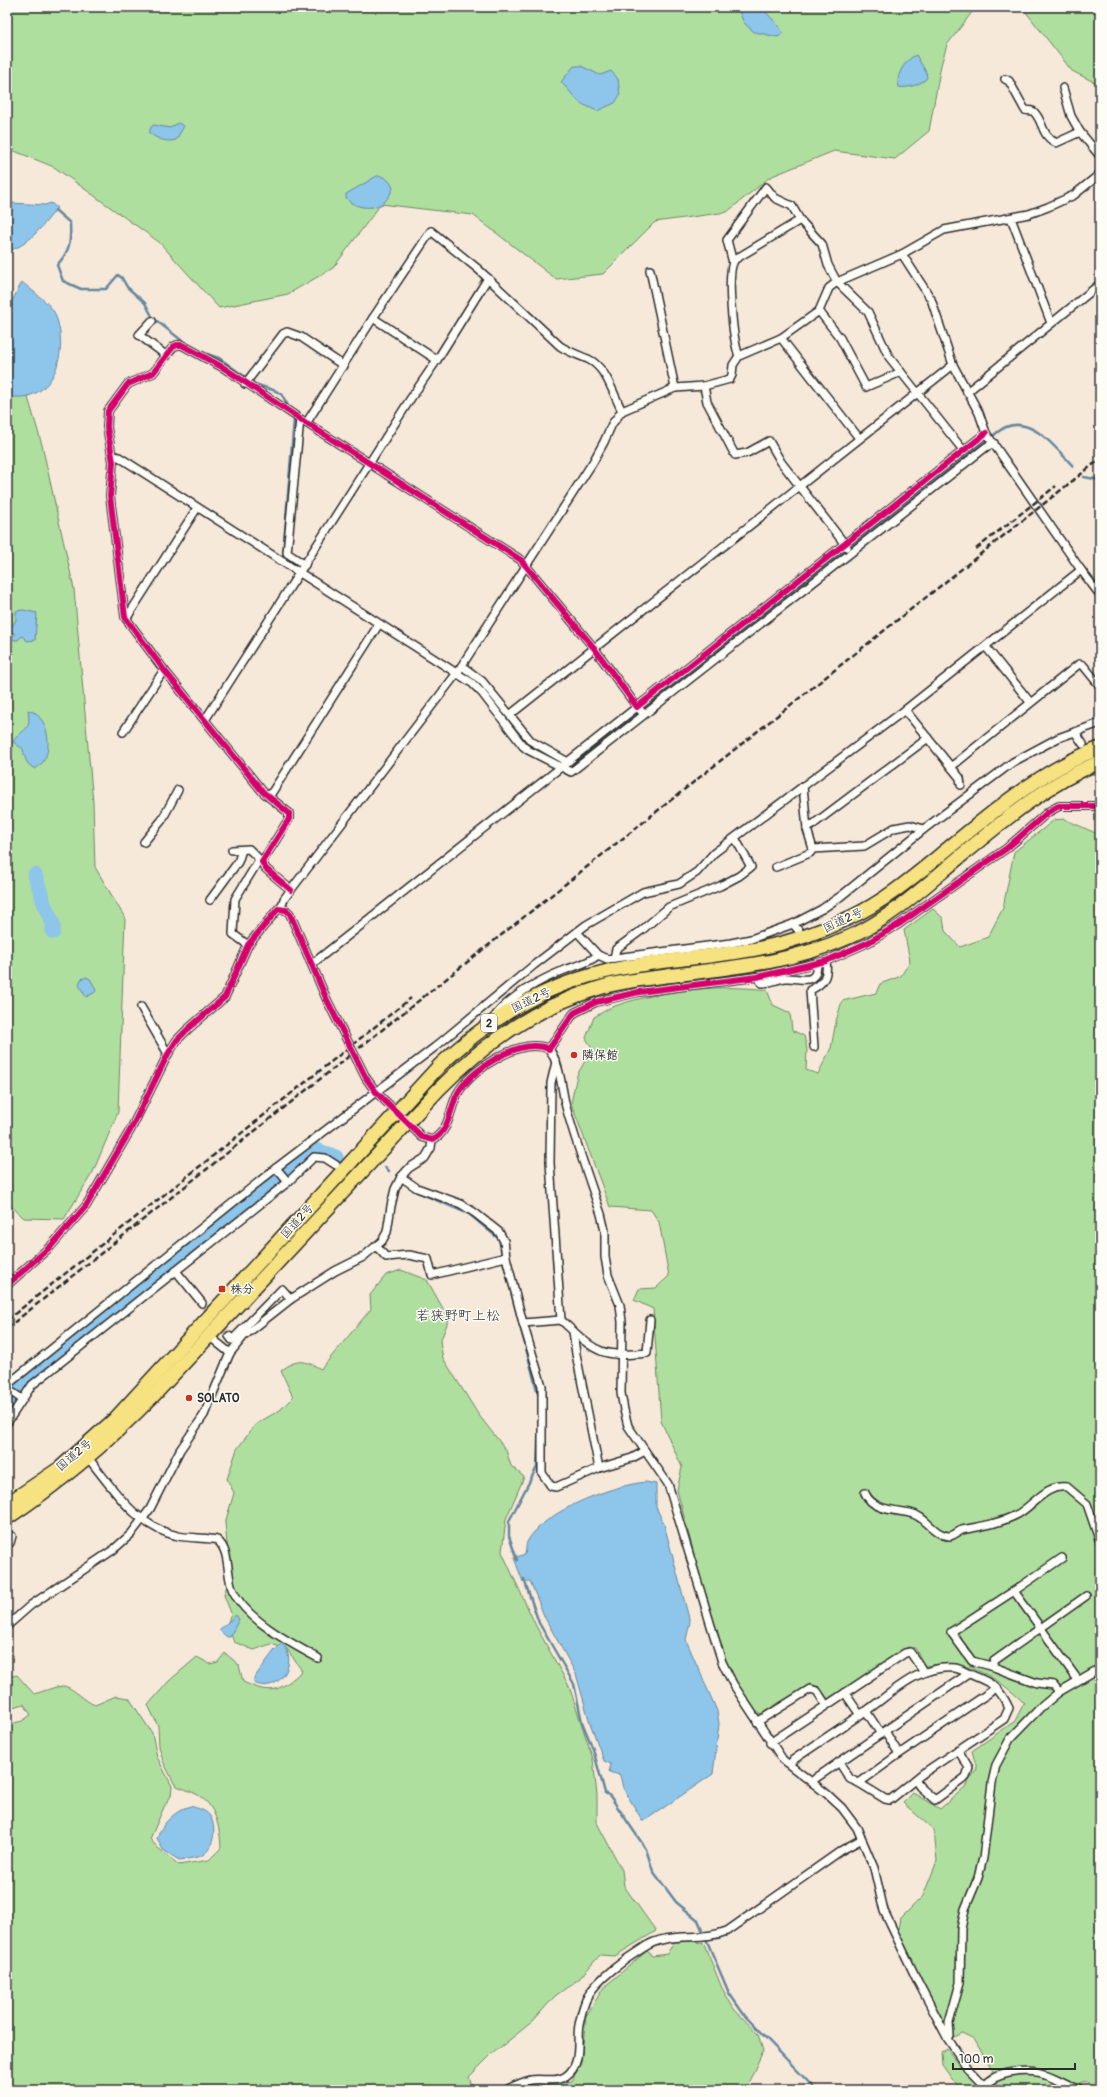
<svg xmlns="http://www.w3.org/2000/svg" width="1107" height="2097" font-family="Pangolin,'Klee One',sans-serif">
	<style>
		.green { fill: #afdf9e; stroke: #6d8564 }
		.water { fill: #8dc5eb; stroke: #66879e }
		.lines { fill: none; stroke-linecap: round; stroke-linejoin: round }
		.stream { stroke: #66879e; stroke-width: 2.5 }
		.river { stroke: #8dc5eb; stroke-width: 15 }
		.street-tunnel { stroke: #cdc3b7; stroke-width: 7; stroke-dasharray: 7 3.5; stroke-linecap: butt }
		.street-casing { stroke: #2b2b2b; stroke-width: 10 }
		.highway-casing { stroke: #2b2b2b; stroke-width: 16 }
		.street { stroke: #fdfcf7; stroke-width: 7 }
		.highway { stroke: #f6e281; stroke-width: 13 }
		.rail { stroke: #2b2b2b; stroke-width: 2.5; stroke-dasharray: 6 3; stroke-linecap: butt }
		.cycleway-casing { stroke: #fdfcf7; stroke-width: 8 }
		.cycleway { stroke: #d6006c; stroke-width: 6 }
		.poi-dot { fill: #c8321e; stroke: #fdfcf7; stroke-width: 1.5 }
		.labels { text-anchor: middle; stroke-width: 3; stroke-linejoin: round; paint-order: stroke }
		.shield { fill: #fdfcf7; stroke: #6a6a68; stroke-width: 1 }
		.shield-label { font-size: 11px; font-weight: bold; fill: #2b2b2b }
		.street-label { font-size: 12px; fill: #2b2b2b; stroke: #fdfcf7 }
		.poi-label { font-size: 12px; font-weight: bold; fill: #2b2b2b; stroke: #fdfcf7; text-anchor: start }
		.quarter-label { font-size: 14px; fill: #2b2b2b; stroke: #fdfcf7 }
	</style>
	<rect width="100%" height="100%" fill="#f6e9da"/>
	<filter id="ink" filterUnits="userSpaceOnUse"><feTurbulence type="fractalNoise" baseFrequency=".025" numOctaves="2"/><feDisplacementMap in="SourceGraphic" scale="8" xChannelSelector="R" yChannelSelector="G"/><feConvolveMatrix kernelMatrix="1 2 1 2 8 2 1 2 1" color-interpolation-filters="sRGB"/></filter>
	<g filter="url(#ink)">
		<g class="green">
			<path d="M7,7H976L947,45L941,65L929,131L895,159L834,151L770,177L727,212L655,222L603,274L556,279L473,215L381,204L333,268L288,294L219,308L159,242L54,167L7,148Z"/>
			<path d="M1022,7H1100V85L1072,71Z"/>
			<path d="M7,326L42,445L74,589L93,803L95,867L125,918L118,1112L93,1172L64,1219L24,1218L7,1202Z"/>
			<path d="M1064,819L1100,835V2090H1097L1087,2082L1076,2084L1058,2076L1043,2090H960L942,2065L941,2053L947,2049C957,2062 967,2079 985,2079L993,2072L974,2039L962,2033L953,2038L897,1933L900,1919L923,1896L937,1861L934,1830L903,1803L913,1793L940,1809L965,1787L977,1769L972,1751L1015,1721L1024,1703C1006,1685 985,1670 959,1665C949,1662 935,1665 925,1666L915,1648L908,1647L828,1699L819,1687L810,1684L763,1714L753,1712L725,1660L703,1588L677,1490L682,1467L661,1421L653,1309L634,1300L639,1289L656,1288L669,1276L659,1222L651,1210L610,1207L571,1103L577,1075L592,1049L586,1038L594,1017C602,1013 610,1007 618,1005C662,990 722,984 767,990L773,1005L790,1013L792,1030L804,1036L807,1049L806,1070L818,1074L831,1048L836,1021L842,1001L876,993L880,984L901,976L910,961L904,930L933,909L943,918L945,931L960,947L988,937L1003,908L1014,852L1054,820Z"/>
			<path d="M401,1270L427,1280L449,1319L440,1342L443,1358L478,1414L506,1450L511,1466L524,1477L506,1519L502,1552L536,1626L569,1686L593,1759L597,1795V1823L622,1870L624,1886L656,1931L615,1956L600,1955L579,1979L555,1996L533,2021L492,2054L469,2077L473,2090H7V1725L22,1721L31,1715L24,1704L7,1709V1677L17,1675L34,1694C42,1692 53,1687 62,1686C71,1685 85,1702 95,1705L116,1696L129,1698L152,1733L157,1757L172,1786L171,1796L164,1807L150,1839L158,1848L179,1865L209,1860L221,1848C220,1828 216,1804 196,1794C189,1790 182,1789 175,1785L163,1761L159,1746L158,1726L148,1705L169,1681L197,1657L210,1664L218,1662L225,1653L239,1665L243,1682C272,1695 279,1692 302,1671L287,1649L271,1644L254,1650L234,1642L227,1625L231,1613L224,1595L230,1575L225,1523L234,1493L227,1479L237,1449L256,1424L280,1410L293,1397L281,1371C297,1358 304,1360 321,1369L371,1309L370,1295L386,1275Z"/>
			<path d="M693,1941L704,1944L722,1988L734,2009L758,2034L763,2051L745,2090H521L572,2081L581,2063L586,2016L604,1987L647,1951L653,1956L667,1954L674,1942Z"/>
		</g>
		<g class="water">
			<path d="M737,7H761L779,26L783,33L778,37L754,32L744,23Z"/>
			<path d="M916,55L926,72L927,78C922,84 907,89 899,87C895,75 905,60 916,55Z"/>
			<path d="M574,66H581L600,75L611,71L618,79L620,95L615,103L597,111L580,103L561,82Z"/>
			<path d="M178,123L184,126L176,140C166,143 158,139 149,133L151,127L154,125L170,128Z"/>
			<path d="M377,176C386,176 390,181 393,188C391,193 388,199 384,202C374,211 353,208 346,198V194Z"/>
			<path d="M7,197L12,203L45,205L51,203L57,208C44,224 28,247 7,251Z"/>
			<path d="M22,282C30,289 52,305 55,314C70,350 55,406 7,396V305L12,301Z"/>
			<path d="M23,610L37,613L35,640L27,641L22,636L18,640H14L12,638L15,634L10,631V626L13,625L16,620V611Z"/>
			<path d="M28,710L36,713C39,717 45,723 46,729C50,744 49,761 35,769C26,764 25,759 23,749L13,742C22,727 32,734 28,710Z"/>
			<path d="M87,977L91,980L96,990L94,993L86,997L79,985L81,979Z"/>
			<path d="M646,1482L656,1484V1507L664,1524L690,1622L686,1640L717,1711L719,1724L713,1774L647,1819L642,1820L623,1788L620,1775L609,1772L611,1764L604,1761L590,1723L576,1674L545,1618L530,1581L523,1582L514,1558L525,1554C526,1550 526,1545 527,1542C543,1511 613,1485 646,1482Z"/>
			<path d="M236,1615L239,1619L230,1637H227L219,1630Z"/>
			<path d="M282,1643C300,1662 279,1695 254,1683V1678L274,1651Z"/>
			<path d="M190,1806C197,1808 206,1810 210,1816C217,1827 214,1847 204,1854C199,1858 186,1859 179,1860L163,1850L157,1838C163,1822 174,1812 190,1806Z"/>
		</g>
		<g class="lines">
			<g class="stream">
				<path d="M55,210L70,223C71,242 70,251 57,265L63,281L81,289H106L118,275L122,278L127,287L145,303L153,318L185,343"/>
				<path d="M201,352L219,358L255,384L276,391L282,395L290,409"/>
				<path d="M294,419L283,556L299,566"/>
				<path d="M1084,477L1100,480"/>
				<path d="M464,671L488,694"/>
				<path d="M517,729L528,745L561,762"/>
				<path d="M569,766L570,767L986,441C992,437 999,430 1006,427C1033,416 1057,450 1073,466"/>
				<path d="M385,1167L389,1171"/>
				<path d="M413,1190L469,1214L499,1239L503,1261L539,1398"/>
				<path d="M517,1560L509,1536V1521L537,1467L539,1415"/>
				<path d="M524,1579L539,1623L574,1684L582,1722L593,1749L605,1793L610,1796L646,1849L653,1871L676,1902L698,1920L729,1993L745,2016L816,2090"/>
			</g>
			<g class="river">
				<path d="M35,875L45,906L53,923V932"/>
				<path d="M7,1406L18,1387L304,1159L316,1150L336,1157"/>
			</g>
			<g class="street-tunnel">
				<path d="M801,935L817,965"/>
				<path d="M202,1303L229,1336"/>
				<path d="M7,1526L12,1536"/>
			</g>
			<g class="street-casing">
				<g id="street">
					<path d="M1005,79L1009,81L1025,110C1029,111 1032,110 1034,112C1044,122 1040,134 1056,143L1080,132L1100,156"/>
					<path d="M1063,88L1071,116L1080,132"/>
					<path d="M1011,218L1051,323"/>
					<path d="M902,254L931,299L953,365L979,413L986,433L1081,570L1100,595"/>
					<path d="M733,263L727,240L766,187L775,198L792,206L800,220L822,244L828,265L837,282L868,312L889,357L963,450"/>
					<path d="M650,270L675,388"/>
					<path d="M819,311L840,338L866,387L901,372"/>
					<path d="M373,318L437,360"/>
					<path d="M152,321L139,335L167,356"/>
					<path d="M781,338L859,438"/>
					<path d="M739,356C733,341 726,274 734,260L800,220"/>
					<path d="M245,384L283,334L287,332L301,337L344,366"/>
					<path d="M704,386L707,402L735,455L747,453L769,441L781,462L847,547"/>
					<path d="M967,392L1100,284"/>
					<path d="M300,419L287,553L305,565"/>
					<path d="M307,422L373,318L431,231L478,269L560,346C569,352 578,355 588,359C607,368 613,394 622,411"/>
					<path d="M112,455L119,457L472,683L482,693L523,746L528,750L571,772L986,447L994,443"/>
					<path d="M126,619L197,508"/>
					<path d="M986,647L1030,702"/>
					<path d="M462,666L482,681L531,741L568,762"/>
					<path d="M905,710L960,778L961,785"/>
					<path d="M511,714L953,365"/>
					<path d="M205,720L411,398L437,360L488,278"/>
					<path d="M123,732L164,670"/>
					<path d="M1075,732L1083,744"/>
					<path d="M951,767L1079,664L1083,665L1100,686"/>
					<path d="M803,786L807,829L813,849"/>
					<path d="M269,797L379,624"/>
					<path d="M807,829L928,738"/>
					<path d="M144,842L162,820L178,790"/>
					<path d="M232,850L249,849L262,862"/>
					<path d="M776,867L810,853L813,849L864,846L894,828L910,825L924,829"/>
					<path d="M291,890L266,869L262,862L289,819V813L263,792L164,670L125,617L110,496L113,462L107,427L108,411L128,384L153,373L173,347L177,345H182L224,368L300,419L521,560L594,648L637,707L986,433"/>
					<path d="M210,900L238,862L242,850"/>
					<path d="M281,908L284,899L457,673L593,462L604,442L612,424L622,411L675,388L704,386L730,379L732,375L733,365L739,356L781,338L819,311L829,288L837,282L902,254L944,230L1029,214L1048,207L1074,195L1100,174"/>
					<path d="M793,924L799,931"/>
					<path d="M577,932L598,955"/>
					<path d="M248,945L233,934L235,899L259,860"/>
					<path d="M614,958L616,949L642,930L669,907L720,886L739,876L751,867L735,838"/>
					<path d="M312,964L637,707L643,713"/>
					<path d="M757,977L762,983C770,983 777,979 786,978C800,977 816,987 817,965"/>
					<path d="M141,1007L168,1054"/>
					<path d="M495,1016C511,996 538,981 562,971C574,966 588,964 598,955L607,959L731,943L751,939L793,924L822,909L841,896L924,829L1013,762L1058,738L1100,723"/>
					<path d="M814,1047L810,990C824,984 828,976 826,961"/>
					<path d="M549,1049C561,1066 561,1087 566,1107C576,1143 589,1179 601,1214L605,1231V1257L608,1275L620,1305L622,1322L621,1393L624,1410L628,1426L668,1484L722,1662L733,1684L783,1760L827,1794L842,1808L857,1828L874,1868L884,1911L918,1982L948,2039L967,2067L989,2090"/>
					<path d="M556,1062L551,1083L550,1163L561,1320"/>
					<path d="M276,1168L288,1182"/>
					<path d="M401,1177L417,1188L461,1204L475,1213L499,1232L504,1241L506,1257L523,1323L542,1386V1473L551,1486L556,1487L599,1468L632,1458L645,1451"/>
					<path d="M376,1246L386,1257L409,1255L428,1259L432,1275L506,1257"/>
					<path d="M176,1271L202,1303"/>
					<path d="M7,1285L51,1246L86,1206L131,1129L168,1054L177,1040L188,1029L225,997L248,945L278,909L286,910L290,914L327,1000L366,1078L376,1092L422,1137L432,1140C451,1131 449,1107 459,1091C475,1067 521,1037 549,1049L574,1013L596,1002L639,992L757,977L826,961L869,942L899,924L1007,848L1048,812L1059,806H1100"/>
					<path d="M523,1323L561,1320C595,1351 599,1358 647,1353L650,1320"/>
					<path d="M573,1331L576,1354L599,1468"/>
					<path d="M209,1336L230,1353"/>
					<path d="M229,1336L232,1340L282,1289L291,1299"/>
					<path d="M7,1385L276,1168L435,1047L534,965L586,925L643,892L679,884L697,872L714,853L905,710L1081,570"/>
					<path d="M7,1389L22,1399"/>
					<path d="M7,1423L32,1385L288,1182L314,1157L325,1158L336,1165"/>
					<path d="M89,1459C114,1490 136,1527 178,1536C186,1538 213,1538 217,1540C231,1551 226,1576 233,1591C247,1620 290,1643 318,1658"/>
					<path d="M865,1493C872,1510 894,1510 910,1513C926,1516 933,1535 949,1536C954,1536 958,1531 962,1530C982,1526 1001,1523 1018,1514C1035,1504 1046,1484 1067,1487L1087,1504L1100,1542"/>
					<path d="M7,1544L10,1543L12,1536"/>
					<path d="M1062,1558L1014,1591L1078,1680"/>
					<path d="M7,1626L31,1605L113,1550L131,1534L150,1509L180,1450L204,1415L230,1353L244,1336L291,1299L335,1271L363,1257L382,1241L387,1232L391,1206L395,1189L401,1177L409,1168L425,1158L431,1148L432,1140"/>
					<path d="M991,1666L972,1661L951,1632L1014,1591"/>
					<path d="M1059,1692L1054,1685L1037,1683L991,1666L994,1661L1086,1596"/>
					<path d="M845,1693L905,1653L910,1652L923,1671"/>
					<path d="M757,1722L810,1689L817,1691L826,1705"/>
					<path d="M885,1731L899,1754L996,1688"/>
					<path d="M881,1734L866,1711C893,1692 920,1664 955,1668C961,1669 967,1673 972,1675C994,1684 998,1686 1009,1708L1004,1719L958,1750L969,1768L966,1777L935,1800L920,1787L915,1780"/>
					<path d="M770,1743L845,1693L860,1715"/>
					<path d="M899,1754L859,1783L885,1799L890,1800L922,1774L958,1750"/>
					<path d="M839,1762L850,1779L859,1783"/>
					<path d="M790,1764L793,1760L864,1712"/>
					<path d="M812,1782L816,1778L968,1674"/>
					<path d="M948,2039L950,2035L949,2023L960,1983L961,1929L965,1909L978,1878L983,1858L992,1783L996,1765L1010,1739L1040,1708L1059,1692L1100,1668"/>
					<path d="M985,2085C992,2078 999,2075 1009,2073C1045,2067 1049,2077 1080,2090"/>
					<path d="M506,2090C514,2086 522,2082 531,2080C543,2078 556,2083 566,2076C583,2064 576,2041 579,2025C581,2015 583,2004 588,1996C597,1979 627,1958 643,1948C669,1930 700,1942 727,1931L842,1850L862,1839"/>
				</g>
			</g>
			<g class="highway-casing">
				<g id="highway">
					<path d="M7,1504L60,1468L115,1419L440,1065C487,1020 541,987 604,972C648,961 694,959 738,952C776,947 814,935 849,918C882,903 911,879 939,856C989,815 1039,771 1100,748"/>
					<path d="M7,1518C62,1482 109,1441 155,1394L438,1090C483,1044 534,1008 596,989C624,980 654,978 682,974C739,967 796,961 849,937C892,918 926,885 962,855C1004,820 1048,783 1100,762"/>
				</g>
			</g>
			<use href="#street" class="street"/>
			<use href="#highway" class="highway"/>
			<g class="rail">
				<path d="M976,549L1056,486"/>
				<path d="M7,1320L411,998"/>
				<path d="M7,1328L1100,459"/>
			</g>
			<g class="cycleway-casing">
				<g id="cycleway">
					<path d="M291,890L266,869L262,862L289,819V813L263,792L164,670L125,617L110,496L113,462L107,427L108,411L128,384L153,373L173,347L177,345H182L224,368L300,419L521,560L594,648L637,707L986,433"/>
					<path d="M7,1285L51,1246L86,1206L131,1129L168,1054L177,1040L188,1029L225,997L248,945L278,909L286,910L290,914L327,1000L366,1078L376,1092L422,1137L432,1140C451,1131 449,1107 459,1091C475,1067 521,1037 549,1049L574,1013L596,1002L639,992L757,977L826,961L869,942L899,924L1007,848L1048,812L1059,806H1100"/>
				</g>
			</g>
			<use href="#cycleway" class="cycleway"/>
		</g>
	</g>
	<g class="poi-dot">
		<circle cx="574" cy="1055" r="4"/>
		<rect x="218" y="1285" width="8" height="8" rx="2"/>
		<circle cx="189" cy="1398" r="4"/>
	</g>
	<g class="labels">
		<rect class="shield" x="481" y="1014" width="16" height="18" rx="3"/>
		<g class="shield-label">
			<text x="489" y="1027">2</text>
		</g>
		<g class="street-label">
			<text transform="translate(843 920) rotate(-25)" y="4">国道2号</text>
			<text transform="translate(531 1000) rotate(-26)" y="4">国道2号</text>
			<text transform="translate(297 1221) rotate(-48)" y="4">国道2号</text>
			<text transform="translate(74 1455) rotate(-40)" y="4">国道2号</text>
		</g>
		<g class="poi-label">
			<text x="582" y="1059">隣保館</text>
			<text x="230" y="1293">株分</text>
			<text x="197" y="1402">SOLATO</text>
		</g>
		<g class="quarter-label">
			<text x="458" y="1320">若狭野町上松</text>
		</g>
	</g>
	<rect width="1107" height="2097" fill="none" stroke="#fdfcf7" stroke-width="24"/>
	<rect x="12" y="12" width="1083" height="2073" fill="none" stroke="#2b2b2b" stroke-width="1.5" filter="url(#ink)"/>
	<path d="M953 2063v6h122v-6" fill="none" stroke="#2b2b2b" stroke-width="2"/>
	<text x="959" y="2063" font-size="12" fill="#2b2b2b" stroke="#fdfcf7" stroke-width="3" paint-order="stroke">100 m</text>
</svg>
